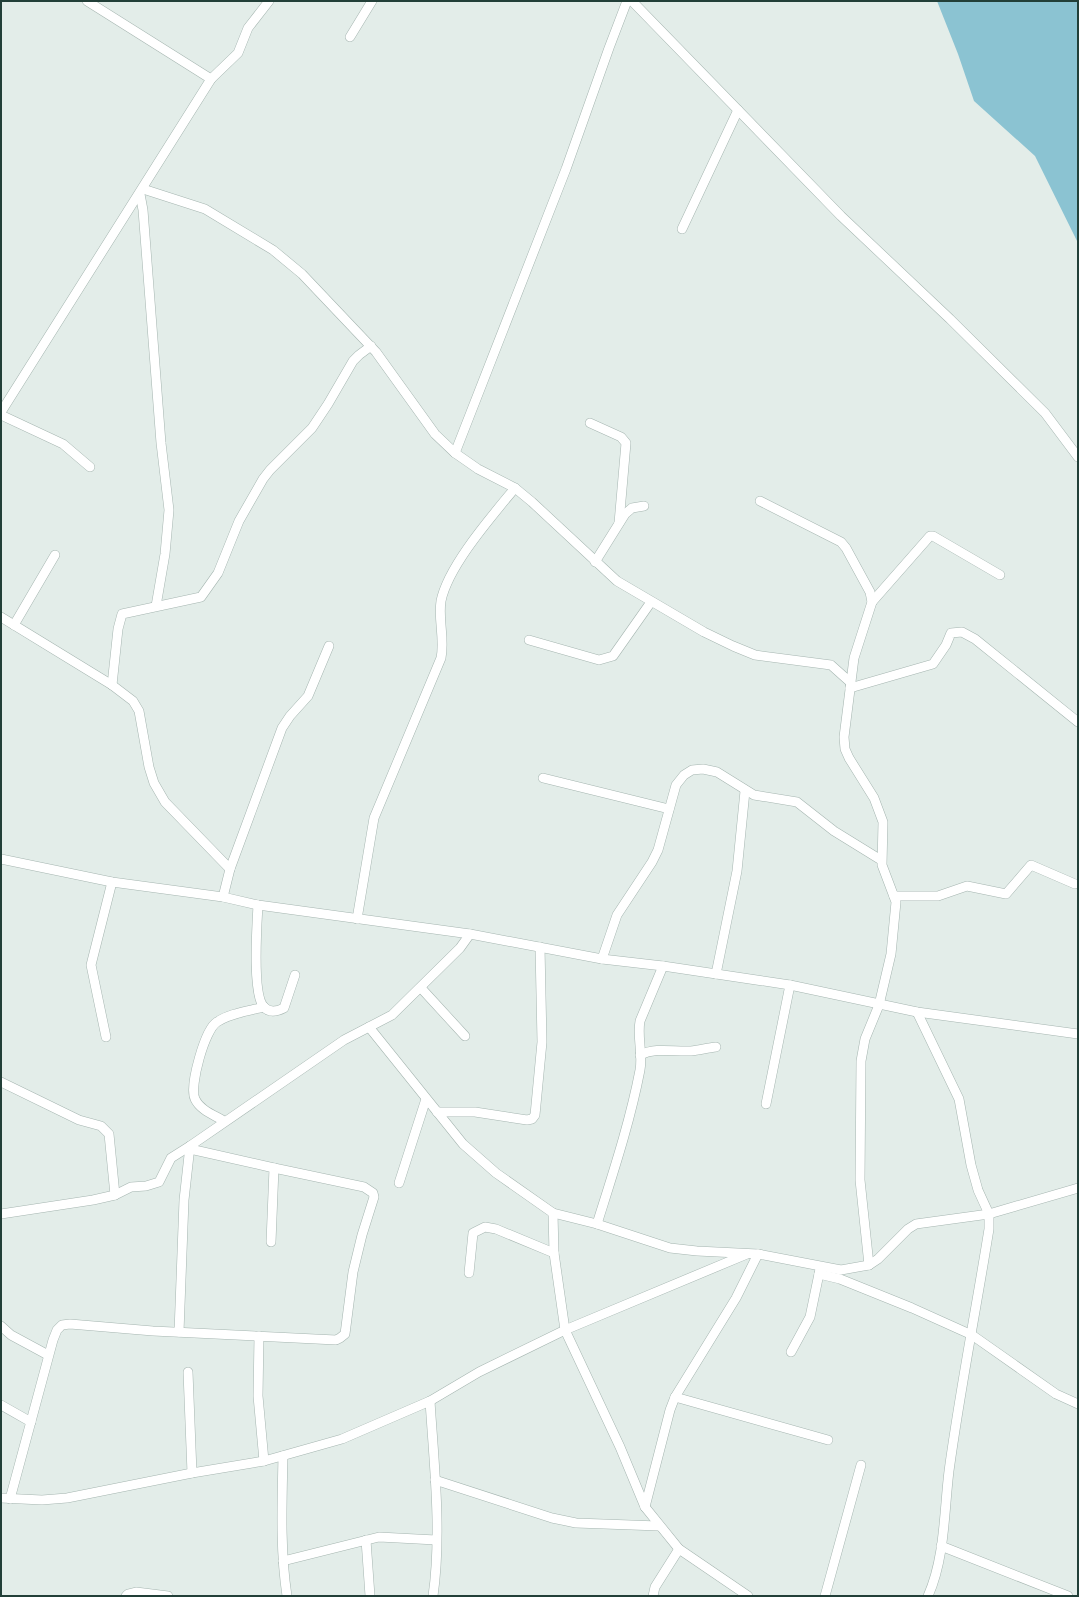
<svg xmlns="http://www.w3.org/2000/svg" width="1079" height="1597" font-family="'Asap Condensed',sans-serif">
	<style>
		.water { fill: #8bc3d2 }
		.lines { fill: none; stroke-linecap: round; stroke-linejoin: round }
		.minor-casing { stroke: #a5b5b0; stroke-width: 10 }
		.minor { stroke: #fff; stroke-width: 9 }
	</style>
	<rect width="100%" height="100%" fill="#e3ede9"/>
	<path class="water" d="M937,1H1078V243L1035,156L974,101L958,54Z"/>
	<g class="lines">
		<g class="minor-casing">
			<g id="minor">
				<path d="M87,1L211,79"/>
				<path d="M632,1L841,216L950,319L1045,413L1078,457"/>
				<path d="M350,37L372,1"/>
				<path d="M143,189L205,209L273,250L302,274L376,352L435,434L455,453L478,469L515,488L532,502L617,581L704,632L733,646L755,655L831,665L850,682"/>
				<path d="M140,194L143,210L161,443L169,510L165,554L156,606"/>
				<path d="M682,229L738,110"/>
				<path d="M1,412L211,79L238,53L248,28L269,1"/>
				<path d="M1,415L63,444L90,467"/>
				<path d="M590,423L621,437L626,443L619,523"/>
				<path d="M455,453L566,169L609,48L627,1"/>
				<path d="M760,501L841,542L846,548L870,592L872,602L854,658L844,737L845,749L849,758L874,798L883,822L882,865L896,902L891,954L879,1005L865,1039L861,1061L860,1180L869,1265"/>
				<path d="M595,562L625,514L632,508L644,506"/>
				<path d="M872,602L930,536H933L1000,575"/>
				<path d="M1,617L112,685L133,701L139,711L149,767L154,783L165,802L230,869L223,897"/>
				<path d="M14,625L55,555"/>
				<path d="M529,640L599,660L613,656L651,602"/>
				<path d="M112,685L118,629L122,614L201,597L218,573L239,521L263,479L270,470L312,428L328,404L353,361L359,355L371,346"/>
				<path d="M850,688L933,664L946,645L951,633L962,632L975,639L1078,722"/>
				<path d="M543,778L669,809"/>
				<path d="M1,859L112,882L223,897L258,905L470,934L602,959L663,966L790,985L917,1012L1078,1034"/>
				<path d="M230,869L282,728L290,716L308,696L329,646"/>
				<path d="M894,896H938L967,886L1006,894L1031,865L1075,884"/>
				<path d="M258,905C257,923 252,995 264,1007C270,1014 278,1011 284,1008L295,975"/>
				<path d="M357,919L374,818L441,658C445,639 438,620 441,601C448,566 492,516 515,488"/>
				<path d="M602,959L617,915L652,862L658,850L676,785L684,775L692,770L703,769L717,772L754,795L797,802L834,831L881,860"/>
				<path d="M716,974L737,871L745,791"/>
				<path d="M421,988L465,1036"/>
				<path d="M917,1012L959,1099L971,1165L978,1190L989,1214V1229C976,1310 960,1390 949,1471C944,1512 945,1558 928,1596"/>
				<path d="M369,1027L463,1144L496,1173L553,1213L597,1224L670,1248L697,1251L758,1254L841,1270L869,1265L878,1259L908,1229L916,1224L989,1214L1078,1188"/>
				<path d="M106,1037L91,965L112,882"/>
				<path d="M640,1055C657,1047 673,1052 691,1051C699,1050 708,1048 716,1047"/>
				<path d="M1,1082L79,1120L101,1126L109,1134L115,1195"/>
				<path d="M766,1104L790,985"/>
				<path d="M437,1112H475L527,1120L532,1119L535,1115L542,1042L540,947"/>
				<path d="M224,1121C214,1115 200,1110 195,1099C189,1086 205,1029 217,1022C230,1013 249,1011 264,1007"/>
				<path d="M190,1149L274,1168L271,1242"/>
				<path d="M399,1183L426,1099"/>
				<path d="M553,1213L554,1253L565,1330L620,1447L645,1507L679,1549L748,1596"/>
				<path d="M1,1214L93,1200L115,1195L131,1187L146,1186L159,1182L171,1158L190,1146L344,1040L392,1015L460,948L470,934"/>
				<path d="M597,1224C613,1173 630,1122 640,1070C643,1054 637,1037 640,1021L663,966"/>
				<path d="M469,1273L473,1233L485,1227L496,1229L554,1253"/>
				<path d="M819,1274L840,1279L912,1308L972,1335L1056,1394L1078,1404"/>
				<path d="M1,1326L11,1335L48,1355"/>
				<path d="M179,1332L184,1200L190,1146"/>
				<path d="M259,1336L258,1396L264,1461"/>
				<path d="M791,1352L810,1317L820,1269"/>
				<path d="M188,1372L192,1473"/>
				<path d="M675,1397L828,1440"/>
				<path d="M430,1401C434,1464 442,1533 433,1596"/>
				<path d="M1,1405L31,1422"/>
				<path d="M283,1456C282,1503 280,1550 287,1596"/>
				<path d="M435,1480L552,1518L576,1523L659,1526"/>
				<path d="M1,1498L42,1500L67,1498L192,1473L264,1461L342,1439L430,1401L479,1372L565,1330L747,1254"/>
				<path d="M10,1499L53,1340L57,1330L62,1325L70,1324L153,1331L336,1340L340,1338L345,1334L353,1272L362,1235L374,1197L373,1193L364,1187L274,1168"/>
				<path d="M645,1507L670,1410L675,1397L736,1298L758,1254"/>
				<path d="M366,1540L370,1596"/>
				<path d="M941,1546L1068,1596"/>
				<path d="M283,1561L379,1537L436,1540"/>
				<path d="M126,1596L128,1594L136,1592L168,1596"/>
				<path d="M653,1596L655,1587L679,1549"/>
				<path d="M825,1596L861,1465"/>
			</g>
		</g>
		<use href="#minor" class="minor"/>
	</g>
	<rect width="1079" height="1597" fill="none" stroke="#223f38" stroke-width="4"/>
</svg>
